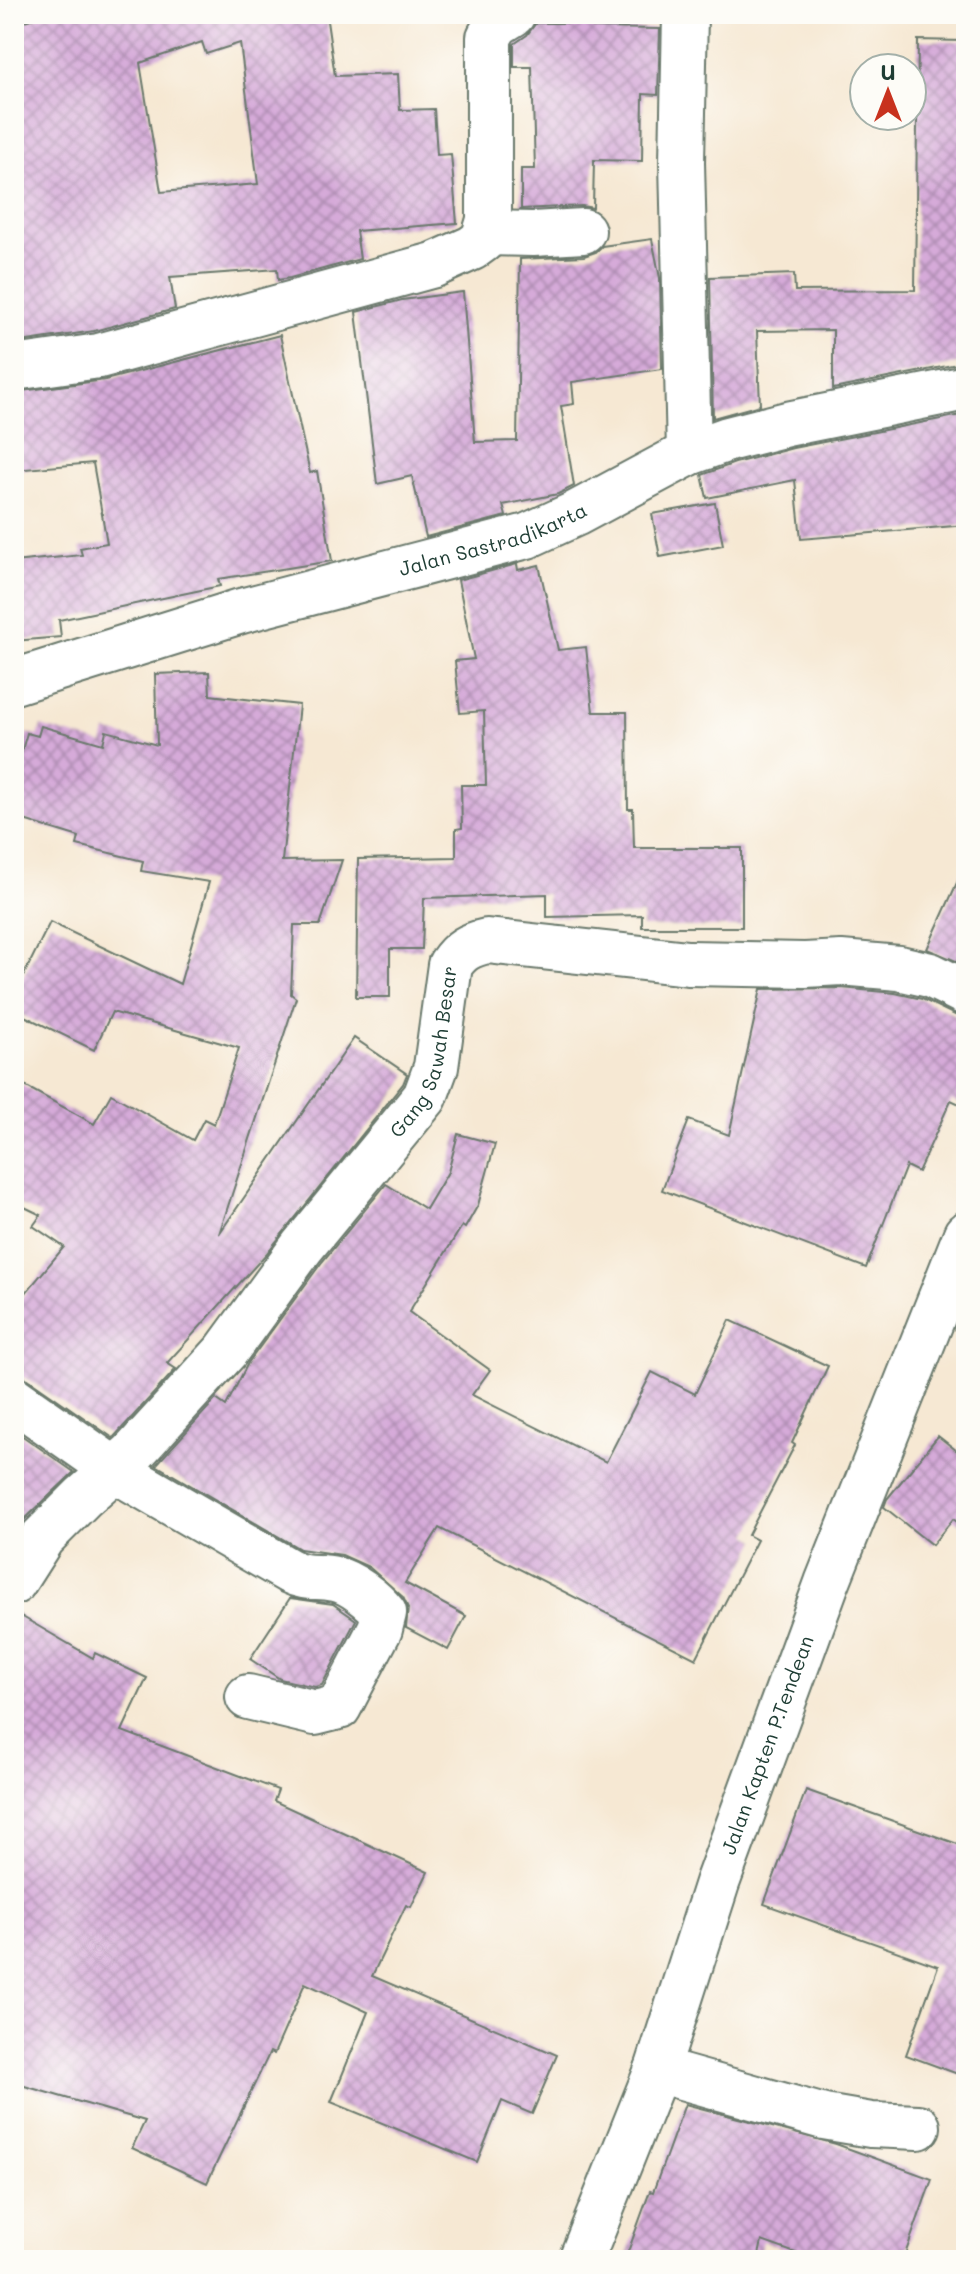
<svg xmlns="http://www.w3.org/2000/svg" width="980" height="2274" font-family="Mali,sans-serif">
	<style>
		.building { fill: url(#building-cross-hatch); fill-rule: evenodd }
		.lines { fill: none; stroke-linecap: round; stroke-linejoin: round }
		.street-casing { stroke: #6a796c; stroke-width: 48 }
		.secondary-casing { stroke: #6a796c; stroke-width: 48 }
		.street { stroke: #fff; stroke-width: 44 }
		.secondary { stroke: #fff; stroke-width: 44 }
		.labels { text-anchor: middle; stroke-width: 6; stroke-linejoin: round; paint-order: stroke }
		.street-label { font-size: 20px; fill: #1f3d34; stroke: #fdfcf7 }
	</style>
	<defs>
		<pattern id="building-cross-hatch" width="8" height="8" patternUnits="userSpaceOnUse" patternTransform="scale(2)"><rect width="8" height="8" fill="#d6aad9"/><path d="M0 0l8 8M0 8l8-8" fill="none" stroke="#ad8cb1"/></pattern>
	</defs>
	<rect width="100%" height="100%" fill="#fdfcf7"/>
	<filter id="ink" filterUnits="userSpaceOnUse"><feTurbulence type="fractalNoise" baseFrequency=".0125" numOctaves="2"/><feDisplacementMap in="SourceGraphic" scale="16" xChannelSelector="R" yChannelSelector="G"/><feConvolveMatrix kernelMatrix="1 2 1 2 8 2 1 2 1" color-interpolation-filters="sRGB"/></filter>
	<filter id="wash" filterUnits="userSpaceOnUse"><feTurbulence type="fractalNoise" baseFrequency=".006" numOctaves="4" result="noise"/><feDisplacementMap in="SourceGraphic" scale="32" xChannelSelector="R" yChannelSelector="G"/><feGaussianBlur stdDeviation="1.8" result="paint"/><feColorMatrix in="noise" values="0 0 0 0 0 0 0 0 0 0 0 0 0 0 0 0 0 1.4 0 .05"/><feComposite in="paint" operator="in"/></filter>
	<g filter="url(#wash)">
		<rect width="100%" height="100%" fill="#f6e8d3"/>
		<g id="blocks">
			<g class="building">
				<path d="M48,14H326L335,76L398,74L400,110L434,109L437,155L451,154L457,223L356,231L360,259L290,278L278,280L277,269L170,277L175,309L94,331L14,343V24ZM202,42L206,54L240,43L258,184L161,192L140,63Z"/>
				<path d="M536,23H593V28L660,29L658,95L643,94L642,161L594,160L593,208L582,206L521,209V169H535L532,67H514V44L527,35Z"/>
				<path d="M918,40L963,41L961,89L966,90V162L964,269H960L962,363L833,389V330L757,331L760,405L713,418L710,277L794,274L795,291L915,290Z"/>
				<path d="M652,239L660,278L662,369L572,382L574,404L561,406L574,486L558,494L503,505L506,516L426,537L412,476L377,484L356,312L402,300L463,292L475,442L517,441L520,259L584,256L596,252L602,246Z"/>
				<path d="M280,335L310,473L317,471L332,561L218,579L220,586L59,620L61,637L14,641V562L82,555L80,548L107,543L93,463L14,470V392L105,380Z"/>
				<path d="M966,414V525L801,539L795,480L707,498L702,475L735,463L793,448Z"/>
				<path d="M715,503L723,545L660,557L652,514Z"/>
				<path d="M517,564L518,570L539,565L558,650L586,647L593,712H627L628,809H633L634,848H742V927H642V915L547,917V894L424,898L422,949H390V997H356L358,859L456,857V829L462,828L461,785H486L484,711L460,713L455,661L474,659L458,580Z"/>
				<path d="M209,672L210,695L299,705L282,861L342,860L320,925H294L291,994L296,998L219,1234L354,1038L407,1074L403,1084L267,1253L167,1363L176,1369L113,1438L28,1379L14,1374V1307L64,1247L33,1226L41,1215L14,1202V1080L94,1124L111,1094L193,1140L204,1119L214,1124L239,1048L112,1012L94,1050L14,1011V995L50,922L180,984L209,882L141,871L143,861L77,845L79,837L14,817V777L27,733L38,736L41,726L103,744L106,731L157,745L155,674Z"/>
				<path d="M966,863V965L927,949Z"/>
				<path d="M841,988L895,993L922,999L955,1015L966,1018V1107L951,1100L918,1172L906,1166L866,1268L662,1190L689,1120L729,1135L761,989Z"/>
				<path d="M458,1134L495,1144L478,1205L465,1228L462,1226L409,1312L490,1370L472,1395L606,1462L652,1372L695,1394L730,1320L828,1366L792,1443L795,1445L748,1535L757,1540L696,1659L439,1528L405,1583L466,1616L448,1650L406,1628L408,1608L403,1597L369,1567L342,1555L300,1549L156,1465L216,1399L226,1406L248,1363L322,1262L386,1184L426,1209L448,1172Z"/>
				<path d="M14,1430L74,1472L24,1520L14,1535Z"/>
				<path d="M938,1436L966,1458V1528L953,1519L932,1545L884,1507L887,1499Z"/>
				<path d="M290,1598L333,1604L356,1620L322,1685L315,1687L280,1679L250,1659Z"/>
				<path d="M14,1612L93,1658L95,1653L147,1678L122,1731L278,1790L274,1801L428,1872L411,1907L406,1905L372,1976L557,2055L532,2114L502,2101L477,2162L331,2102L368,2012L305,1983L274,2054L270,2052L207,2183L132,2148L145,2121L14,2083Z"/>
				<path d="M806,1790L966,1847V2077L906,2055L938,1966L764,1904Z"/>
				<path d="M685,2104L836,2144L932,2179L903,2260H815L762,2241L758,2260H625L650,2191L653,2192Z"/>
			</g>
		</g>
	</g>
	<g filter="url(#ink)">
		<use href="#blocks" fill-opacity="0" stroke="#6a796c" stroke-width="2"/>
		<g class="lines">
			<g class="street-casing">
				<g id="street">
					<path d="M685,14L682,162L689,453"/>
					<path d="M486,233L533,234L583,231"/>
					<path d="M14,368L99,356L434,265L472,248L483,240L489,220V37L497,24L513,14"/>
					<path d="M14,1399L115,1470L289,1571C307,1580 317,1575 335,1579C351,1582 374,1600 384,1613L380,1629L339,1707L315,1713L248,1697"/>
					<path id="s1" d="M14,1582L42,1538L83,1497L132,1454L226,1351L302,1247L425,1097L436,1067L450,965C460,950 469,945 487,941L688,963L805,965L841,963L899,968L930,975L966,993"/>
					<path d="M657,2070L824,2117L871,2125L918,2127"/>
				</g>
			</g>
			<g class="secondary-casing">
				<g id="secondary">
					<path id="s2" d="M14,682L241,611L527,536L575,514L689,453L728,439L787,424L966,388"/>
					<path id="s3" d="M581,2260L657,2070L717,1883L827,1583L966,1234"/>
				</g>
			</g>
			<use href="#street" class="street"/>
			<use href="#secondary" class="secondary"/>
		</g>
	</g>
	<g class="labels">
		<g class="street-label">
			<text dy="7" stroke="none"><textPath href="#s2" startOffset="500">Jalan Sastradikarta</textPath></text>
			<text dy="7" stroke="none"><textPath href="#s1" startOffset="680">Gang Sawah Besar</textPath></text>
			<text dy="7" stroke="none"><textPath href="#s3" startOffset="548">Jalan Kapten P.Tendean</textPath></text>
		</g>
	</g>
	<rect width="980" height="2274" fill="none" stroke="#fdfcf7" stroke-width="48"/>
	<g transform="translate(888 92)"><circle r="38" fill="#fdfcf7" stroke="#a4b0a9" stroke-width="2"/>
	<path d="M0-6L14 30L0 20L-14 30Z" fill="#c8321e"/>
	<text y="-12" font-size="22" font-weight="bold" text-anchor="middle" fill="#1f3d34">U</text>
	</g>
</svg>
